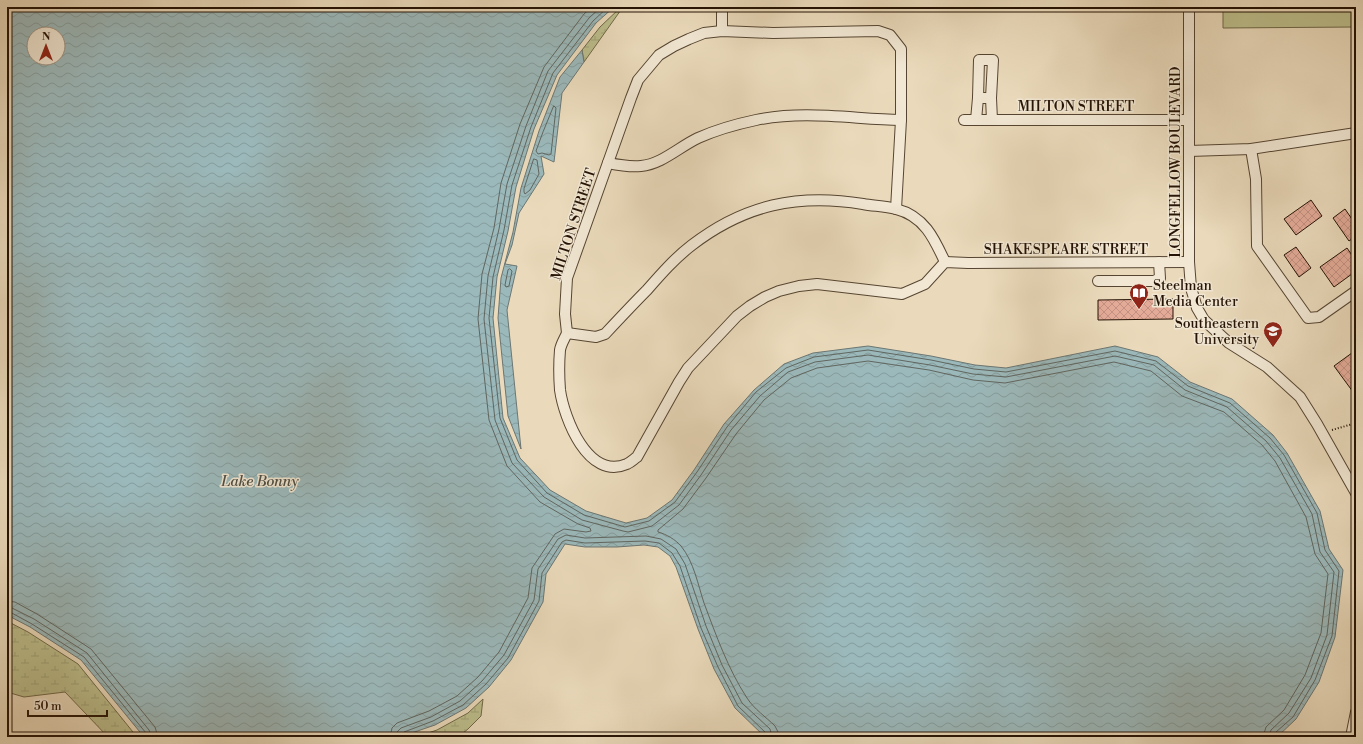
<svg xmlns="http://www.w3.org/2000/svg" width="1363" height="744" font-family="'Libre Bodoni',serif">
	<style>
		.grass { fill: #bcbe8c; stroke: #706848 }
		.wetland { fill: url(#wetland-marsh); stroke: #706848 }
		.water { fill: url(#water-waves); stroke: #6c7672; fill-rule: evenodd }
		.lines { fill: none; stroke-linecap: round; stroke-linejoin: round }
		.shore { stroke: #606660; stroke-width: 1 }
		.building { fill: url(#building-cross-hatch); stroke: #251305 }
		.minor-casing { stroke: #564532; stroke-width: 12 }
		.path { stroke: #251305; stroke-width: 2; stroke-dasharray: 1 2; stroke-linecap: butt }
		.minor { stroke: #f1e7d3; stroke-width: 10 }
		.labels { text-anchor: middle; stroke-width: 3; stroke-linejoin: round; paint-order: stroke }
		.street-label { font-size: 14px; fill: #251305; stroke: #f1e7d3 }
		.poi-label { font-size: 14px; fill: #251305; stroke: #f1e7d3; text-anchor: start }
		.water-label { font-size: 15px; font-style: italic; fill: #4e4d44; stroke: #f1e7d3 }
	</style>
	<defs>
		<pattern id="wetland-marsh" width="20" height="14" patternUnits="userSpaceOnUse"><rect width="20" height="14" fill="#bcbe8c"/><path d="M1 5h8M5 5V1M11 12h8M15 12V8" fill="none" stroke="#a1a277"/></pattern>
		<pattern id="water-waves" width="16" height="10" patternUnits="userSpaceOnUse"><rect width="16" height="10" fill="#9bb8ba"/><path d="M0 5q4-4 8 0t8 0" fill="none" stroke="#859d9e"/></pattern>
		<pattern id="building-cross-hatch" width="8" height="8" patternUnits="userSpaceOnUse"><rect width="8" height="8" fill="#e2aa97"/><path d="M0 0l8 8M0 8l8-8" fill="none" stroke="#c29181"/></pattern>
	</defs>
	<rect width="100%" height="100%" fill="#eadabb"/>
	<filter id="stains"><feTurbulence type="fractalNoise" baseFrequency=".005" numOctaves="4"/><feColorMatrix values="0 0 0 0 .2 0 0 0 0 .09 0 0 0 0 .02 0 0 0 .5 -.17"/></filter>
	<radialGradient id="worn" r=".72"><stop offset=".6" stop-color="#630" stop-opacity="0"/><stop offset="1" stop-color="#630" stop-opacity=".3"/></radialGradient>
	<path class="grass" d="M1223,7H1356V27L1223,28Z"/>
	<g class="wetland">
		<path d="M621,7H623L584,62L582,50L600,27Z"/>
		<path d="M7,621L28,632L78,664L137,737H108L65,692L24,697L7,692Z"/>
		<path d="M483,699L481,716L468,729L458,737H416L437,730L468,713Z"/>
	</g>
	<g class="water">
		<path d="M7,7H614L596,23L557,75L534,129L516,187L508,231L497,277L493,318L503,418L520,458L550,490L586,511L626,523L647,518L672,500L694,470L724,424L754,390L784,364L813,353L868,346L931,356L975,365L1006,368L1115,346L1158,357L1190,382L1232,399L1273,435L1287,453L1320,511L1329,549L1343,570L1335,637L1319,682L1296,719L1277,737H765L735,708L714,669L698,629L676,567L670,556L658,547L644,545L617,547H585L565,544L546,574L543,602L511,660L489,687L466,708L435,725L400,737H144L81,660L30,627L7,615ZM34,34H58V58H34Z"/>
		<path d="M582,50L584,62L562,93L554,162L541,156L544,174L519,213L512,245L505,264L517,266L507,310L521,449L508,416L498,318L501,278L513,232L521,188L539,131L560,77Z"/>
	</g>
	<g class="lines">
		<g class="shore">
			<path d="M601,7L589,18L548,71L526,126L507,184L499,229L488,276L484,319L495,420L512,463L544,497L582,520L623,531L628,532L652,526L679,505L701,475L731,430L760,396L788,372L815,362L868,355L930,365L973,374L1006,377L1115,356L1154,365L1185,390L1227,407L1266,441L1280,458L1312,514L1320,552L1334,572L1327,635L1311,678L1289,713L1271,730L1269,737"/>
			<path d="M608,7L593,21L553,73L531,127L512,185L504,230L493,277L489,318L500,418L517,460L547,493L584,515L625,527L649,521L675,502L697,472L727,427L756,392L786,368L814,357L868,350L931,360L974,369L1006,372L1115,351L1156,361L1188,386L1230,403L1270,438L1284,455L1317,513L1325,550L1339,571L1332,636L1315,680L1293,717L1276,732L1274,737"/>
			<path d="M554,106L556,108L551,154L549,155L542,153L538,154L536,151L543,132Z"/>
			<path d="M534,159L537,160L539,174L530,190L525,194L524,192V189Z"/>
			<path d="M510,269L512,271L509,286L506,287L505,285L508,270Z"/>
			<path d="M7,601L15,602L37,614L91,649L155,727L158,737"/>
			<path d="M7,607L12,608L34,619L87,653L149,730L152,737"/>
			<path d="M7,612H10L32,624L84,657L146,733L147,737"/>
			<path d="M390,737L392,728L397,723L429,711L457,696L478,677L499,652L528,598L532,568L555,534L564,529L586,532L591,531L590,528L578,524L540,502L507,466L489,420L478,319L482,274L494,228L501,183L520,124L544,67L584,14L592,7"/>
			<path d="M396,737L397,732L401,728L431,717L460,701L482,681L504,655L534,600L538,569L558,539L566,535L585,538L646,536L661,539L676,549L685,564L706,626L722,665L742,703L770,729L772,737"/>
			<path d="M401,737L404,732L433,721L463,705L486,684L508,658L539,601L542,573L562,542L566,540L585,543L645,541L659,543L672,553L680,566L701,628L718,667L738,706L766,733L767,737"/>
			<path d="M778,737V732L775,726C766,717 754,709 747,698C728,669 716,635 704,603C698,585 694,562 681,546C676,540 666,534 658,532V530L683,509L706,478L736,434L764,400L791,378L817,368L868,361L929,370L973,380L1005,383L1114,362L1151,371L1182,396L1224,412L1262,445L1275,461L1306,517L1315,554L1328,574L1321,633L1305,675L1284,710L1266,727L1263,737"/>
		</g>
	</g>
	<g class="building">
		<path d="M1311,200L1322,216L1296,235L1284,219Z"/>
		<path d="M1345,209L1356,225V236L1349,241L1333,218Z"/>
		<path d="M1296,247L1311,268L1299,277L1284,255Z"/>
		<path d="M1347,248L1356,261V271L1334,287L1320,267Z"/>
		<path d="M1173,299V319L1098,320V300Z"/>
		<path d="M1356,350V396L1334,366Z"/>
	</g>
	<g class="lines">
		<g class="minor-casing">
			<g id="minor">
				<path d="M1189,7V262L1191,288L1197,308L1204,320L1229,343L1267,367L1300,397L1317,424L1356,493"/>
				<path d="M722,31V7"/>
				<path d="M978,98L979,60H993L991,98"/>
				<path d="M964,120H1189"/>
				<path d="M976,120L978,98H991L992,120"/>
				<path d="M1251,149L1256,179L1257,246L1308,318L1319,317L1356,291"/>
				<path d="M1189,151L1251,149L1356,133"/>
				<path d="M608,163C618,165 630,167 641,166C662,164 679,147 698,138C716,130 737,124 756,120C805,110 852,119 901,120"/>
				<path d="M1098,281H1154L1160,278L1159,262"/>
				<path d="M567,333C565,338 561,344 560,350C559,362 559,377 560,390C564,418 588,481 627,464C631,462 634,459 637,457L679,382L688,368L737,316L750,306L765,297L779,291L799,286L817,284L902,294L925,284L945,262L968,263L1189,262"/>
				<path d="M567,333L565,314L567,278L631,98L638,80L659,55L674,46L689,39L704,33L722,31L773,33L878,31L890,35L901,49V120L896,209"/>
				<path d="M567,333L596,337L605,334C619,319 633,304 647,290C661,274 675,258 692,245C744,205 798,193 863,204C873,206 885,206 896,209C924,216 934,238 945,262"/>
				<path d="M1351,737L1356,712"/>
			</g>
		</g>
		<path class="path" d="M1332,430L1356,423"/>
		<use href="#minor" class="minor"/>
	</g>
	<defs>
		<g id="library-pin" transform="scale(1)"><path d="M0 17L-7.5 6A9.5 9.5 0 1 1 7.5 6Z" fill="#8f2418" stroke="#f1e7d3"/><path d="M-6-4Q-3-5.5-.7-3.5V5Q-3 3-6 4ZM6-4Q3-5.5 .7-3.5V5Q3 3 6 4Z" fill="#fff"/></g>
		<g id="university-pin" transform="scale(1)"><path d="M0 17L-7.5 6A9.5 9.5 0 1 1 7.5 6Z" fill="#8f2418" stroke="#f1e7d3"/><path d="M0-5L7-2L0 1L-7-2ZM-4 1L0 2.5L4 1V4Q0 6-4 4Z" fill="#fff"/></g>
	</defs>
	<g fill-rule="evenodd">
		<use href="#library-pin" x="1139" y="293"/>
		<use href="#university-pin" x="1273" y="331"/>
	</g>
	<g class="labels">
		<g class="street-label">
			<text x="1076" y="111">MILTON STREET</text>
			<text transform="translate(1175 162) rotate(-90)" y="5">LONGFELLOW BOULEVARD</text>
			<text transform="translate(573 224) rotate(-72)" y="5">MILTON STREET</text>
			<text x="1066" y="254">SHAKESPEARE STREET</text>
		</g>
		<g class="poi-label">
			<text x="1153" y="290">Steelman<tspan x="1153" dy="16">Media Center</tspan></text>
			<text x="1259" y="328" text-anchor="end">Southeastern<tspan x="1259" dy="16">University</tspan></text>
		</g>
		<g class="water-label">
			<text x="260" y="486">Lake Bonny</text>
		</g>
	</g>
	<rect width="1363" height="744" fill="none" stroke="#eadabb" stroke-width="24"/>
	<rect x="8" y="8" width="1347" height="728" fill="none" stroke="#251305" stroke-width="2"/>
	<rect x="12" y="12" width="1339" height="720" fill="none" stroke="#251305"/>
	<g transform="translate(46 46)"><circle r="19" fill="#f1e7d3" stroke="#9f9281"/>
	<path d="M0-3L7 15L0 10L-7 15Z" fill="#8f2418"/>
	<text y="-6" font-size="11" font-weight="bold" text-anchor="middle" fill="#251305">N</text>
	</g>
	<path d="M28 710v6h79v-6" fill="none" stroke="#251305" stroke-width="2"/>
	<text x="34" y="710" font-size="12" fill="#251305" stroke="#f1e7d3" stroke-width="3" paint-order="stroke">50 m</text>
	<rect width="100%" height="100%" filter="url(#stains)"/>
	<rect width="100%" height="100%" fill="url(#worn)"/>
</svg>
